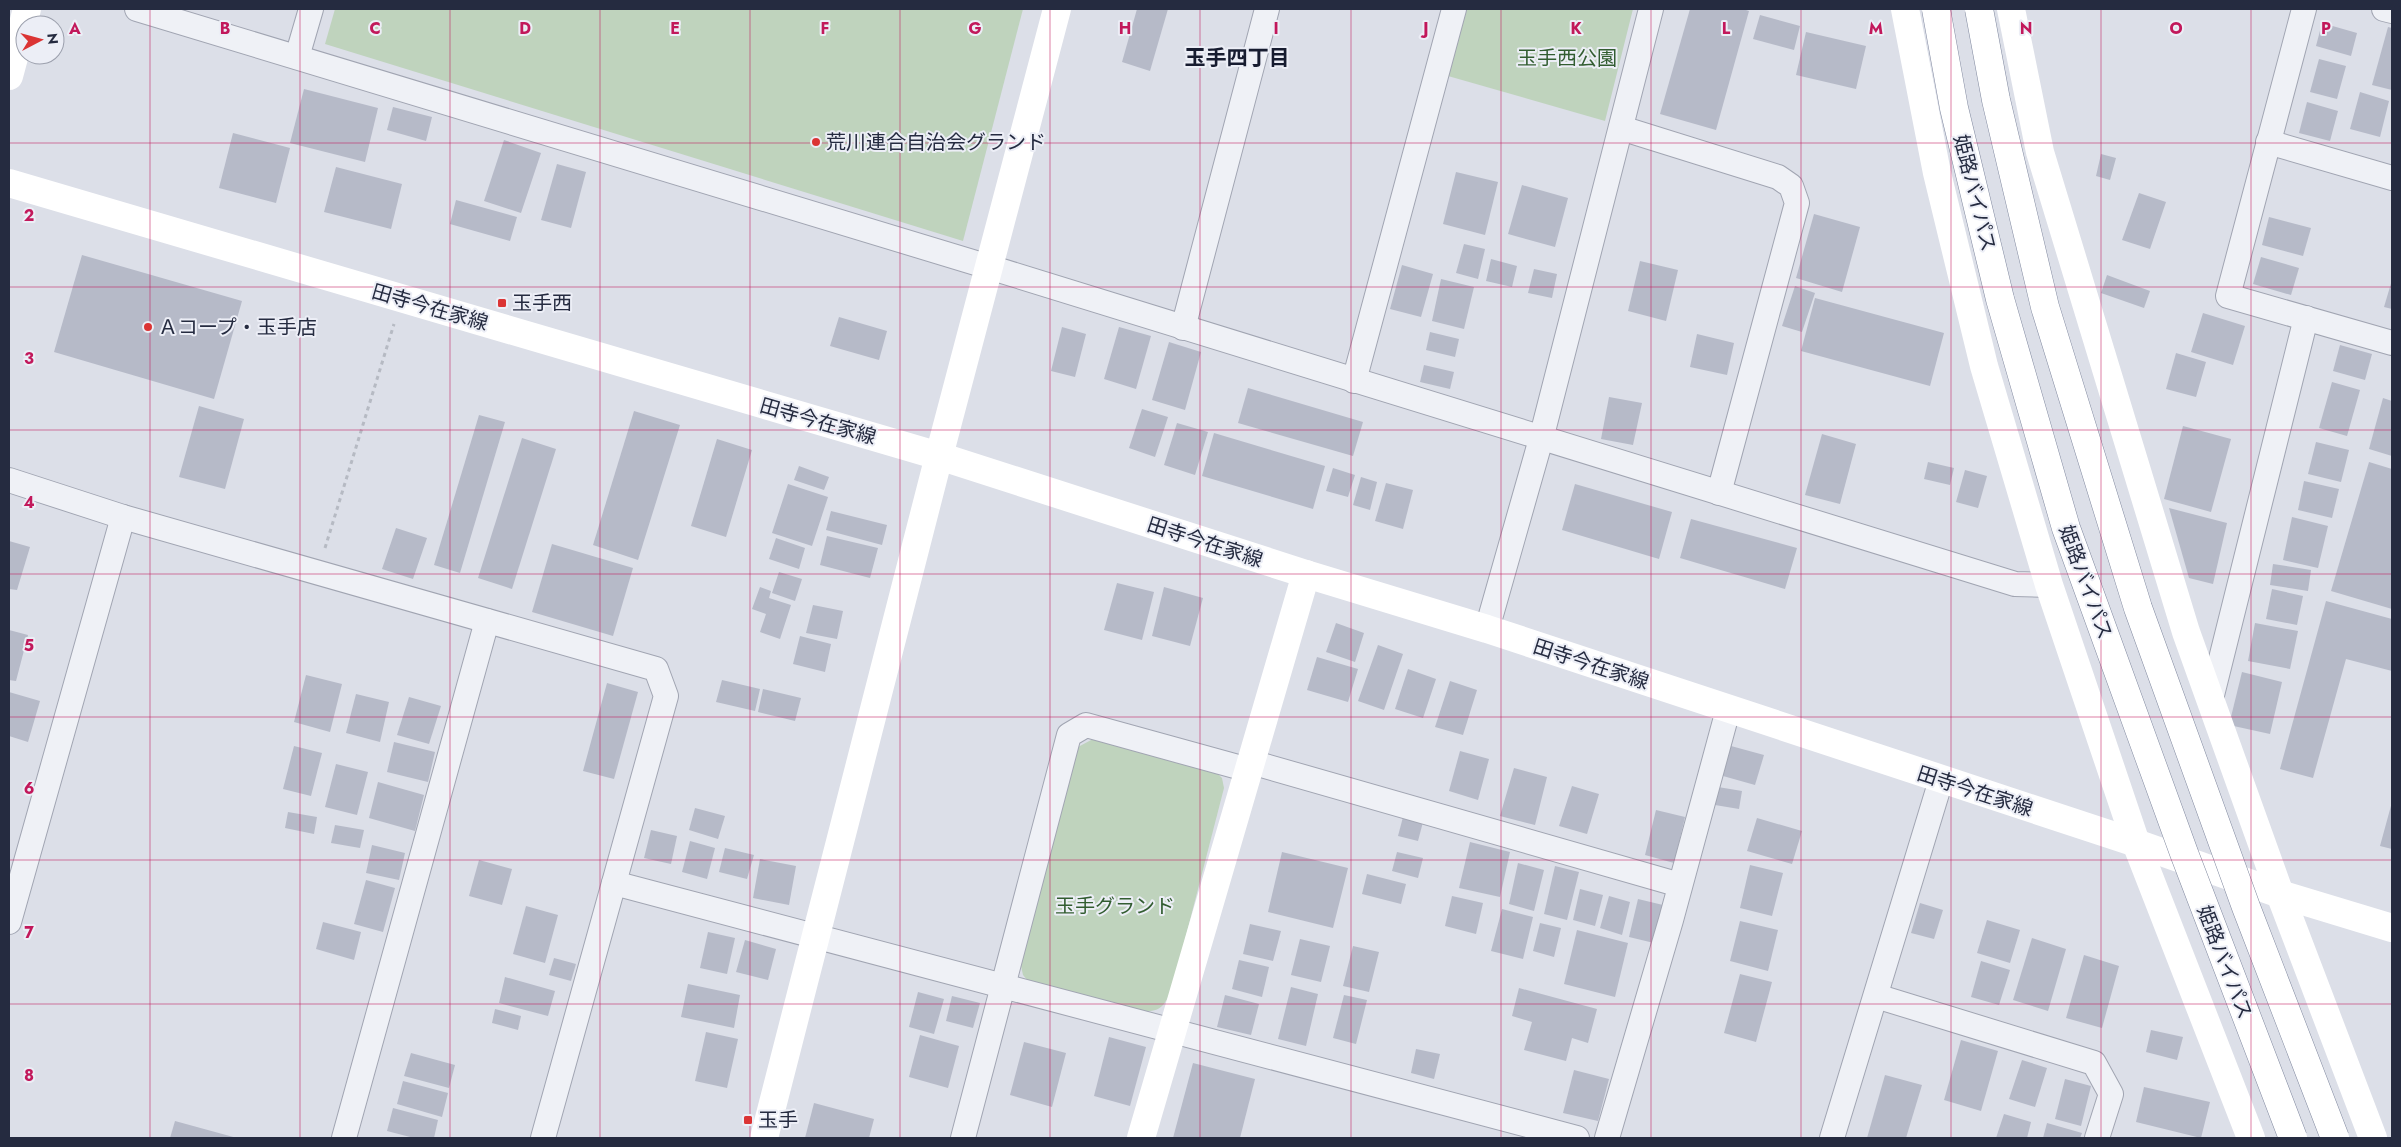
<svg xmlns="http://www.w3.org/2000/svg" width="2401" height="1147" font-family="Jost,'Noto Sans JP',sans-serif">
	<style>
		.green { fill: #bfd3bd }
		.building { fill: #b6bac8 }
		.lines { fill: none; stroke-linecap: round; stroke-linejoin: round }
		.street-casing { stroke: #a1a5b2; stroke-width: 26 }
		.path { stroke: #b6bac3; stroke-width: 3; stroke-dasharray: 4 4; stroke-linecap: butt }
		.street { stroke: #eff1f6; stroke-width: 24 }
		.secondary { stroke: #fff; stroke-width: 28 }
		.highway-bridge-casing { stroke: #828aa0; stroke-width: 29; stroke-linecap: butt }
		.highway-bridge { stroke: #fff; stroke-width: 28 }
		.grid { fill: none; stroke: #c2185b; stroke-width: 1; stroke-opacity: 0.55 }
		.poi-dot { fill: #db3434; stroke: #eceef6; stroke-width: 2 }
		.labels { text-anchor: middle; stroke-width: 4; stroke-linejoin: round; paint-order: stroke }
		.park-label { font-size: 20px; fill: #325d31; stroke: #eceef6 }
		.poi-label { font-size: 20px; fill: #252b40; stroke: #eceef6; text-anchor: start }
		.street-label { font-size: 20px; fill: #252b40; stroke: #eceef6 }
		.neighbourhood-label { font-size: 21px; font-weight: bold; fill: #171c30; stroke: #eceef6 }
		.grid-label { font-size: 16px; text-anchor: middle; font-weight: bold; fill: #c2185b; stroke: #eceef6; stroke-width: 4; stroke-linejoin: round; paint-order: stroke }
	</style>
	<rect width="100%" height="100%" fill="#dcdfe8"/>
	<g class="green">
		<path d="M335,9H1023L963,241L325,44Z"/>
		<path d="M1467,9H1633L1605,121L1448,76Z"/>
		<path d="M1093,739L1215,771L1222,778L1224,788L1172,990C1162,1009 1160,1012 1138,1011L1029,982L1023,975L1021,966L1078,747Z"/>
	</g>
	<g class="building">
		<path d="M1137,9H1168L1150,71L1122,62Z"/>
		<path d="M1690,9H1743L1749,11L1716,130L1660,114Z"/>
		<path d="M1760,15L1800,26L1794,50L1753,39Z"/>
		<path d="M2322,23L2357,33L2351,56L2316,46Z"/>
		<path d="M2388,27L2392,28V90L2372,85Z"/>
		<path d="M1806,32L1866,46L1856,89L1796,75Z"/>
		<path d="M2319,59L2346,66L2337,99L2310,92Z"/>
		<path d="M304,89L378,108L365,162L290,143Z"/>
		<path d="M2360,92L2389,101L2380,137L2350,129Z"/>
		<path d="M2307,102L2338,111L2330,141L2299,133Z"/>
		<path d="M393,107L432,117L426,141L387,130Z"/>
		<path d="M233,133L290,148L276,203L219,188Z"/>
		<path d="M504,140L541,153L521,213L484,201Z"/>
		<path d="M2101,154L2116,158L2110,180L2096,176Z"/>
		<path d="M557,164L586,172L571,228L541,220Z"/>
		<path d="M336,167L402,184L391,229L324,212Z"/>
		<path d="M1456,172L1498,182L1485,235L1443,224Z"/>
		<path d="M1522,185L1568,198L1555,247L1508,234Z"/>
		<path d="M2139,193L2166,202L2150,249L2122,240Z"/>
		<path d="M456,200L517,217L510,241L450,224Z"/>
		<path d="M1814,214L1860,227L1842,292L1796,278Z"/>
		<path d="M2269,217L2311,228L2303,256L2262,245Z"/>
		<path d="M1464,244L1485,249L1478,279L1456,273Z"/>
		<path d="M82,255L242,301L214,399L54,352Z"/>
		<path d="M2261,257L2299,268L2291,295L2253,284Z"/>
		<path d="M1491,259L1517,266L1512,287L1486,281Z"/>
		<path d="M1640,261L1678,270L1666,321L1628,311Z"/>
		<path d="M1402,265L1433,274L1421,317L1390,309Z"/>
		<path d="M1534,269L1557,274L1552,298L1528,293Z"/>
		<path d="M2107,275L2150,291L2144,308L2101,293Z"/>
		<path d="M1441,279L1474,287L1464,329L1432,321Z"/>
		<path d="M2392,280V309L2384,307Z"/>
		<path d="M1795,286L1815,293L1802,332L1782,326Z"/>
		<path d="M1815,298L1944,333L1930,386L1801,351Z"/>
		<path d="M2203,313L2245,326L2233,365L2191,352Z"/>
		<path d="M839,317L887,331L879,360L830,346Z"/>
		<path d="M1062,327L1086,334L1075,377L1051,371Z"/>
		<path d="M1119,327L1151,336L1136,389L1104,379Z"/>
		<path d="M1430,332L1459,339L1455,357L1426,350Z"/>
		<path d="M1697,334L1734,343L1727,375L1690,367Z"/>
		<path d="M1169,342L1201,352L1185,410L1152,400Z"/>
		<path d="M2340,345L2372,354L2365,380L2333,371Z"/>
		<path d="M2176,353L2206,362L2196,397L2166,389Z"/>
		<path d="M1424,365L1454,372L1450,389L1420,382Z"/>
		<path d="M2332,382L2360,390L2347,436L2319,428Z"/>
		<path d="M1248,388L1363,422L1353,456L1238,423Z"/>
		<path d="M1609,397L1642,403L1633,445L1601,439Z"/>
		<path d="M2383,398L2392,401V456L2369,449Z"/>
		<path d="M199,406L244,419L225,489L179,477Z"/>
		<path d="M1142,409L1168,417L1155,457L1129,448Z"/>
		<path d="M634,411L680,425L638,560L593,545Z"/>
		<path d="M479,415L505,422L460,573L434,565Z"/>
		<path d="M1177,423L1208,432L1195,475L1164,465Z"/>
		<path d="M2183,426L2231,439L2211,512L2164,499Z"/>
		<path d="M1214,433L1325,466L1313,509L1202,476Z"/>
		<path d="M1822,434L1856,444L1840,504L1805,495Z"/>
		<path d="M522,438L556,449L512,589L478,578Z"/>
		<path d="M717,439L752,450L726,537L691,526Z"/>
		<path d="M2316,442L2349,450L2341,482L2308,474Z"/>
		<path d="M1928,462L1954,468L1950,485L1924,479Z"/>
		<path d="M2369,462L2392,469V609L2331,591Z"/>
		<path d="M799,466L829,477L824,490L794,480Z"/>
		<path d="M1333,468L1355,475L1348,497L1326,491Z"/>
		<path d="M1965,470L1987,476L1978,508L1956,502Z"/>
		<path d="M1361,477L1377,482L1370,510L1353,505Z"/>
		<path d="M2304,481L2339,489L2332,518L2298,510Z"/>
		<path d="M1386,483L1413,490L1403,529L1375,521Z"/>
		<path d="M788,484L828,497L812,546L772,533Z"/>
		<path d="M1575,484L1672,512L1659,559L1562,530Z"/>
		<path d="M2169,508L2227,523L2213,584L2189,578Z"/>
		<path d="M831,511L887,525L882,545L826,530Z"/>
		<path d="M2292,517L2328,526L2318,568L2283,560Z"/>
		<path d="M1691,519L1797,548L1785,589L1680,558Z"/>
		<path d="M396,528L427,538L413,579L382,569Z"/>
		<path d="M827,536L878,548L870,578L820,565Z"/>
		<path d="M776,538L805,548L799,569L769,559Z"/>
		<path d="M9,541L30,547L17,590L9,589Z"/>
		<path d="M552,544L633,568L613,636L532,612Z"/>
		<path d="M2273,564L2311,570L2308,591L2270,585Z"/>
		<path d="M779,572L802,579L795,601L772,593Z"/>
		<path d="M1117,583L1154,592L1142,640L1104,630Z"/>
		<path d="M760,587L771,591L769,598L791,605L780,639L760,632L766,614L752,609Z"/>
		<path d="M1164,587L1203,598L1190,646L1152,636Z"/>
		<path d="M2272,589L2303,596L2297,625L2266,619Z"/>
		<path d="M2326,601L2392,619V671L2346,659L2313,778L2280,769Z"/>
		<path d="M813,605L843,611L837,639L806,633Z"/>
		<path d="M1336,623L1364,633L1355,662L1326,652Z"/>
		<path d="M2255,623L2298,631L2290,669L2248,661Z"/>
		<path d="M9,630L28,635L16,681L9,680Z"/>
		<path d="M800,636L831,644L825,672L793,664Z"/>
		<path d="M1378,645L1403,654L1384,710L1358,701Z"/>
		<path d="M1317,657L1358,669L1348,702L1307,690Z"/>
		<path d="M1408,669L1436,679L1423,718L1395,709Z"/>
		<path d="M2242,672L2282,682L2270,734L2229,725Z"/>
		<path d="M306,675L342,684L330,732L294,722Z"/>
		<path d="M722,680L760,689L755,711L716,702Z"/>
		<path d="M1450,681L1477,690L1463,735L1435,727Z"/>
		<path d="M607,683L638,692L614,779L583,771Z"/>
		<path d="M763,689L801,698L795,721L758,712Z"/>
		<path d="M9,692L40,701L28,742L9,736Z"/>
		<path d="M356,694L389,702L380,742L346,733Z"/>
		<path d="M409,697L441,706L429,744L397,735Z"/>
		<path d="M394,742L435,752L428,782L387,772Z"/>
		<path d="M294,746L322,753L311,796L283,789Z"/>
		<path d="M1731,746L1764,755L1755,785L1723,776Z"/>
		<path d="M1460,751L1489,759L1478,800L1449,791Z"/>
		<path d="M336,764L368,772L357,815L325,807Z"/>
		<path d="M1514,768L1547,777L1535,825L1500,816Z"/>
		<path d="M378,782L424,795L415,831L369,818Z"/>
		<path d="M1572,786L1599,794L1587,834L1559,826Z"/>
		<path d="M1718,787L1742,791L1739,809L1715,805Z"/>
		<path d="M2392,802V849L2380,846Z"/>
		<path d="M695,808L725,816L718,839L689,830Z"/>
		<path d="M1656,810L1685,817L1674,863L1645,855Z"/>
		<path d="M288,812L317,817L314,834L285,828Z"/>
		<path d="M1403,817L1423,822L1418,841L1398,836Z"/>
		<path d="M1757,818L1802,831L1792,864L1747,851Z"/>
		<path d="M335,825L364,830L360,848L331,843Z"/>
		<path d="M651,830L677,836L671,864L644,858Z"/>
		<path d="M690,841L715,848L707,879L682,872Z"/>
		<path d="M1470,842L1510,852L1500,897L1459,888Z"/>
		<path d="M372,845L405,853L399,880L366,873Z"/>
		<path d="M725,848L754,855L747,879L719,872Z"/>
		<path d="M1282,852L1348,868L1333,928L1268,912Z"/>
		<path d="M1397,852L1423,858L1418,878L1392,871Z"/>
		<path d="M760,859L796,866L789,905L753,898Z"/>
		<path d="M479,860L512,869L502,905L469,896Z"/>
		<path d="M1518,863L1544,870L1534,911L1509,904Z"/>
		<path d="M1750,865L1783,873L1772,916L1740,908Z"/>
		<path d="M1555,866L1579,872L1567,920L1544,914Z"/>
		<path d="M1367,874L1406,884L1401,904L1362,894Z"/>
		<path d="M366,880L395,888L383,932L354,924Z"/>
		<path d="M1580,889L1603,895L1595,926L1573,920Z"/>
		<path d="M1452,896L1483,903L1476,934L1445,926Z"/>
		<path d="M1609,896L1630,902L1622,935L1600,928Z"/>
		<path d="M1638,899L1663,905L1654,943L1629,937Z"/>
		<path d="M1920,903L1943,910L1934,939L1911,933Z"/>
		<path d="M526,906L558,915L545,963L513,954Z"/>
		<path d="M1502,909L1533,917L1523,959L1491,951Z"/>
		<path d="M1987,920L2020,930L2010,963L1977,953Z"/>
		<path d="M1740,921L1778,930L1768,971L1730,961Z"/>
		<path d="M323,922L361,932L354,960L316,949Z"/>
		<path d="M1540,923L1561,928L1554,957L1533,951Z"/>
		<path d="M1250,924L1281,931L1273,961L1243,954Z"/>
		<path d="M1577,930L1628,943L1615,997L1564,984Z"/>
		<path d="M708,932L735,938L727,974L700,968Z"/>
		<path d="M2032,938L2066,949L2048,1011L2013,1000Z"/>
		<path d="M1300,939L1330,946L1321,982L1291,975Z"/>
		<path d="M745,940L776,949L768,980L736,972Z"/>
		<path d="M1353,946L1379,952L1369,992L1343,986Z"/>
		<path d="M2084,955L2119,966L2102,1028L2066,1018Z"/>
		<path d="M554,958L576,964L571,981L549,975Z"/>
		<path d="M1239,960L1269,967L1262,997L1232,989Z"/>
		<path d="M1981,961L2010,970L1999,1005L1971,997Z"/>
		<path d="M1740,974L1772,982L1756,1042L1724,1033Z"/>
		<path d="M505,977L555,991L548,1016L499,1003Z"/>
		<path d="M688,984L740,995L734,1028L681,1017Z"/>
		<path d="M1291,987L1318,994L1306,1046L1278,1039Z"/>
		<path d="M1519,988L1597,1009L1588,1043L1572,1038L1566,1061L1524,1050L1532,1022L1512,1016Z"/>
		<path d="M918,992L944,999L934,1034L909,1027Z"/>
		<path d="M1225,995L1259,1004L1251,1035L1217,1027Z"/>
		<path d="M1344,995L1367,1000L1356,1044L1333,1038Z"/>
		<path d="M952,996L980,1003L973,1028L946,1021Z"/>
		<path d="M495,1009L521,1016L518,1030L492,1023Z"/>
		<path d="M2151,1030L2183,1037L2177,1060L2146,1052Z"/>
		<path d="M706,1032L738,1039L727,1088L695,1081Z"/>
		<path d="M920,1035L959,1046L948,1088L909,1077Z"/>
		<path d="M1109,1037L1146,1047L1130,1106L1094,1096Z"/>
		<path d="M1961,1040L1998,1051L1981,1111L1944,1100Z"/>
		<path d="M1024,1042L1066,1053L1052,1107L1010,1095Z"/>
		<path d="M1416,1049L1440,1054L1434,1079L1411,1073Z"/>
		<path d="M411,1053L455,1065L449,1088L404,1076Z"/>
		<path d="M2022,1060L2047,1068L2035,1107L2009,1099Z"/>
		<path d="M1193,1063L1255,1079L1240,1138H1173Z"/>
		<path d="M1574,1070L1609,1079L1598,1121L1563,1113Z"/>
		<path d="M1885,1075L1922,1085L1906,1138H1867Z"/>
		<path d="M2065,1079L2091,1086L2081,1126L2055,1119Z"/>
		<path d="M403,1081L448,1093L442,1117L397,1104Z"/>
		<path d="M2144,1087L2210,1102L2201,1138L2136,1122Z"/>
		<path d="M814,1103L874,1119L869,1138H805Z"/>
		<path d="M393,1108L438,1120L434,1138H414L387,1131Z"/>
		<path d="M2004,1114L2031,1122L2027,1138H1996Z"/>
		<path d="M175,1121L237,1138H170Z"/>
		<path d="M2047,1123L2082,1133L2080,1138H2043Z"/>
	</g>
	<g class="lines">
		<g class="street-casing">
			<g id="street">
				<path d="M137,9L989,267L2015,584L2049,585"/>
				<path d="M2304,9L2228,296L2392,343"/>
				<path d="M2384,9L2392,11"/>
				<path d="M297,57L311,9"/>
				<path d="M1621,128L1778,177L1791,186L1797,203L1719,493"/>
				<path d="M2268,142L2392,178"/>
				<path d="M1183,328L1267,9"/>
				<path d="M1354,381L1454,9"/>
				<path d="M9,480L123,517L656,669L666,696L543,1138"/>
				<path d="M1487,629L1541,439L1651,9"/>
				<path d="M2211,699L2306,318"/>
				<path d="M1251,762L1680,885"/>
				<path d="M614,883L1577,1138"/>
				<path d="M9,922L123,517"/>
				<path d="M1876,996L2094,1063L2111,1094L2097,1138"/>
				<path d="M344,1138L487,621"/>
				<path d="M963,1138L1069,735L1086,725L1249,770"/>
				<path d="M1607,1138L1671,920L1728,710"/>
				<path d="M1832,1138L1941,780"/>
			</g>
		</g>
		<path class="path" d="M325,548L394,324"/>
		<use href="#street" class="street"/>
		<g class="secondary">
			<path d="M1905,9L1937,173L1984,366L2049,585L2136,843L2251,1138"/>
			<path d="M2011,9L2040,152L2186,632L2280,894L2373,1138"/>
			<path d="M9,76L27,9"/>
			<path d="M9,183L939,456L1306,574L1487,629L2136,843L2280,894L2392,928"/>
			<path d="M764,1138L939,456L1057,9"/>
			<path d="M1141,1138L1306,574"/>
		</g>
		<g class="highway-bridge-casing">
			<g id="highway-bridge">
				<path d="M1936,9L1954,108L2000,299L2066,528L2184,853L2293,1138"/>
				<path d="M1979,9L1996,100L2045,307L2138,608L2246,907L2335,1138"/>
			</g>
		</g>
		<use href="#highway-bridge" class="highway-bridge"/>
	</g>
	<path class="grid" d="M150,9V1138M300,9V1138M450,9V1138M600,9V1138M750,9V1138M900,9V1138M1050,9V1138M1200,9V1138M1351,9V1138M1501,9V1138M1651,9V1138M1801,9V1138M1951,9V1138M2101,9V1138M2251,9V1138M9,143H2392M9,287H2392M9,430H2392M9,574H2392M9,717H2392M9,860H2392M9,1004H2392"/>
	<g class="poi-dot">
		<circle cx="816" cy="142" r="5"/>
		<rect x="497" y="298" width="10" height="10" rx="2.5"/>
		<circle cx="148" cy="327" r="5"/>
		<rect x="743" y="1115" width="10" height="10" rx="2.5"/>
	</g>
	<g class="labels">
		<g class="park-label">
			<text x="1567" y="65">玉手西公園</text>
			<text x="1115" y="913">玉手グランド</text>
		</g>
		<g class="poi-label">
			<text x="826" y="149">荒川連合自治会グランド</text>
			<text x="512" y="310">玉手西</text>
			<text x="158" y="334">Ａコープ・玉手店</text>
			<text x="758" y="1127">玉手</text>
		</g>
		<g class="street-label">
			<text transform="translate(1975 193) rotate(76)" y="7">姫路バイパス</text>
			<text transform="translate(430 307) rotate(16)" y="7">田寺今在家線</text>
			<text transform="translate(818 421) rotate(16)" y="7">田寺今在家線</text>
			<text transform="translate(1205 542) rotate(18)" y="7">田寺今在家線</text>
			<text transform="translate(2086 582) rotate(70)" y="7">姫路バイパス</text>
			<text transform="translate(1591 664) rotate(18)" y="7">田寺今在家線</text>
			<text transform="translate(1975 791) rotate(18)" y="7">田寺今在家線</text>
			<text transform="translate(2225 962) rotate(69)" y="7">姫路バイパス</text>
		</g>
		<g class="neighbourhood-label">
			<text x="1237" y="65">玉手四丁目</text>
		</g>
	</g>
	<g class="grid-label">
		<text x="75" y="34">A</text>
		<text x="225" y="34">B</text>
		<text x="375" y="34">C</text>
		<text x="525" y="34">D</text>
		<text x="675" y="34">E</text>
		<text x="825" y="34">F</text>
		<text x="975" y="34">G</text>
		<text x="1125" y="34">H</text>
		<text x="1276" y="34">I</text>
		<text x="1426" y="34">J</text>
		<text x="1576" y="34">K</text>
		<text x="1726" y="34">L</text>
		<text x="1876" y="34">M</text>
		<text x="2026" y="34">N</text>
		<text x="2176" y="34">O</text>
		<text x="2326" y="34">P</text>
		<text x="29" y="221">2</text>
		<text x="29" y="364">3</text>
		<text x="29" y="508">4</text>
		<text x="29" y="651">5</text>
		<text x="29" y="794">6</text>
		<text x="29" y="938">7</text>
		<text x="29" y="1081">8</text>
	</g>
	<rect width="2401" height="1147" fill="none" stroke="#252b40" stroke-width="20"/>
	<g transform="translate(40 40) rotate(84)"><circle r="24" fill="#eceef6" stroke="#9ca0ad"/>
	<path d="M0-4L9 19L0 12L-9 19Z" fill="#db3434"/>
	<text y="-8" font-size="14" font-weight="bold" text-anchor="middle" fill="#252b40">N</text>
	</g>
</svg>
